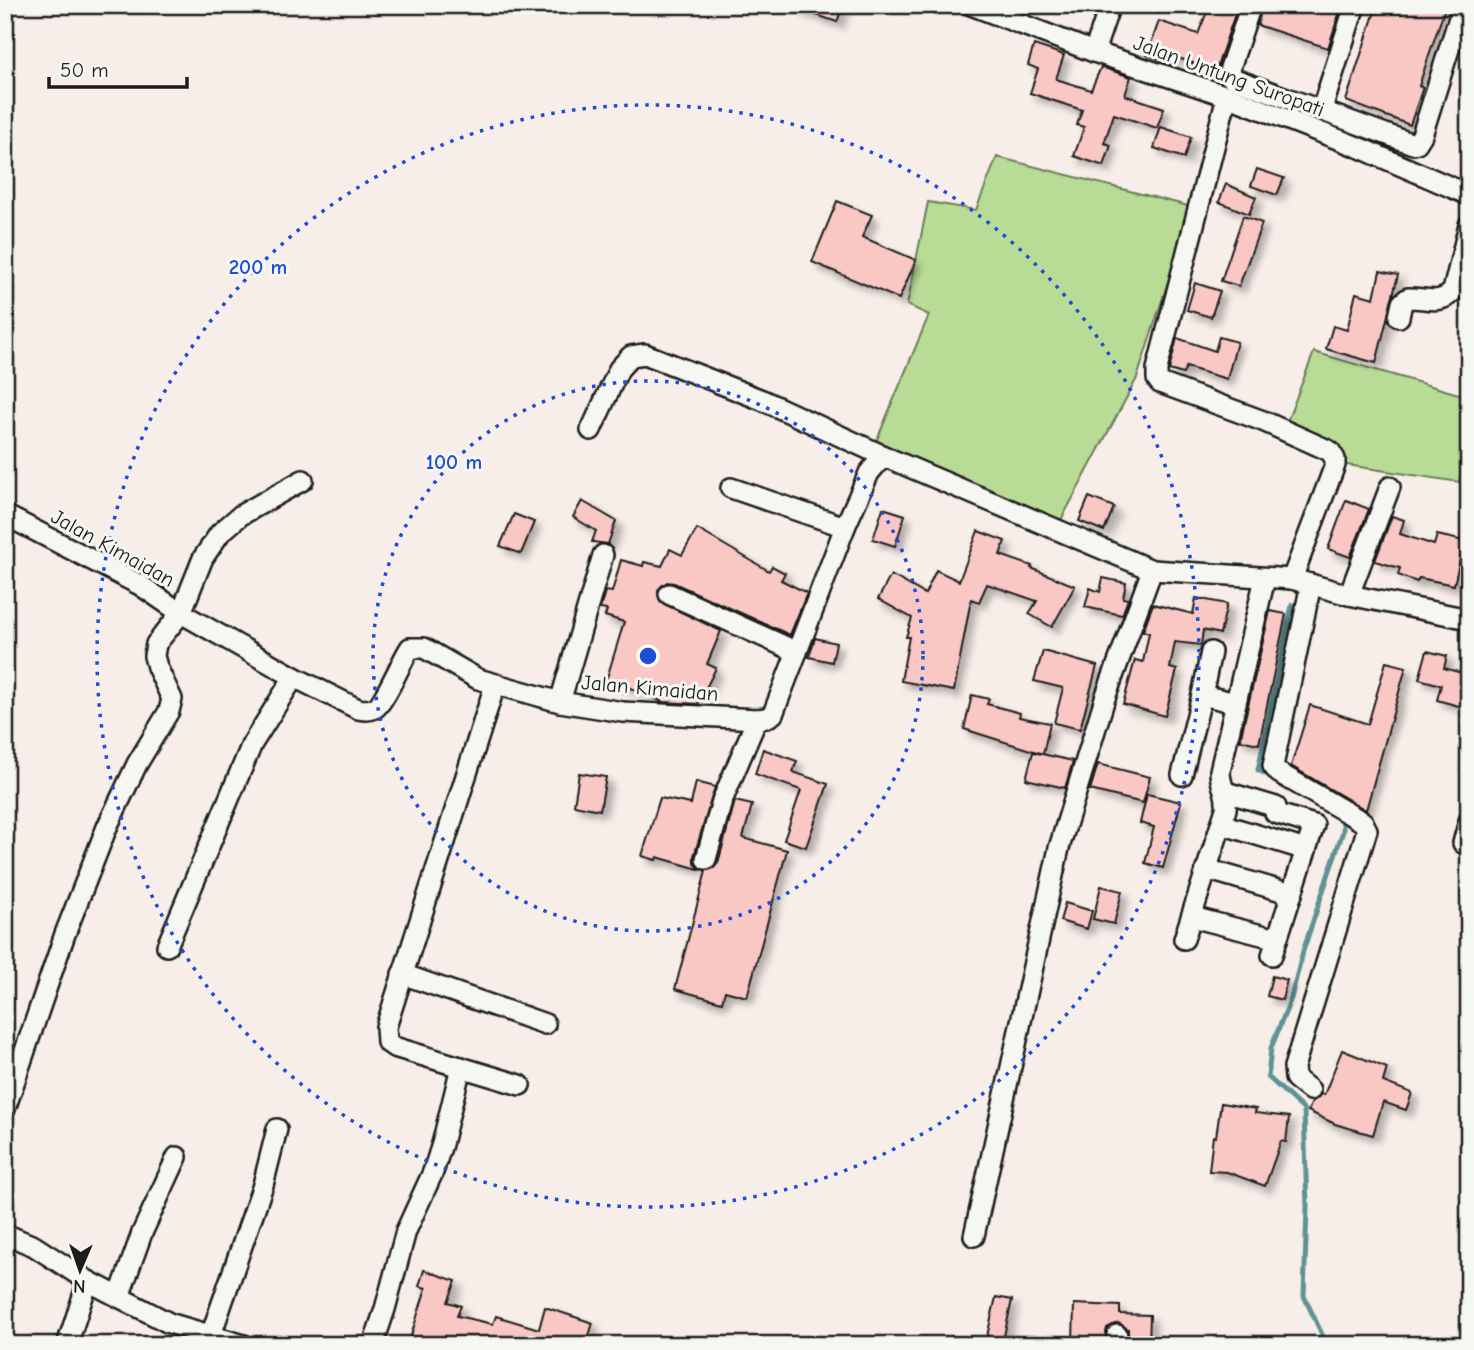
<svg xmlns="http://www.w3.org/2000/svg" width="1474" height="1350" font-family="'Comic Neue',sans-serif">
	<style>
		.green { fill: #b8db95; stroke: #6a7c58; stroke-width: 2 }
		.lines { fill: none; stroke-linecap: round; stroke-linejoin: round }
		.stream { stroke: #609295; stroke-width: 5 }
		.building { fill: #f9c8c5; stroke: #1c1c1c; stroke-width: 2; filter: url(#shadow) }
		.minor-casing { stroke: #1c1c1c; stroke-width: 24 }
		.minor { stroke: #f6f6f2; stroke-width: 19 }
		.ring { fill: none; stroke: #1d4ed8; stroke-width: 3.5; stroke-dasharray: 3.5 7 }
		.labels { text-anchor: middle; stroke-width: 6; stroke-linejoin: round; paint-order: stroke }
		.street-label { font-size: 21px; fill: #1c1c1c; stroke: #f6f6f2 }
		.centre { fill: #1d4ed8; stroke: #f6f6f2; stroke-width: 3.5 }
		.ring-label { font-size: 21px; text-anchor: middle; font-weight: bold; fill: #1d4ed8; stroke: #f6f6f2; stroke-width: 6; stroke-linejoin: round; paint-order: stroke }
	</style>
	<defs>
		<filter id="shadow"><feDropShadow dx="6" dy="6" stdDeviation="3.5" flood-color="#0004"/></filter>
	</defs>
	<rect width="100%" height="100%" fill="#f7ede9"/>
	<filter id="ink" filterUnits="userSpaceOnUse"><feTurbulence type="fractalNoise" baseFrequency=".0143" numOctaves="2"/><feDisplacementMap in="SourceGraphic" scale="14" xChannelSelector="R" yChannelSelector="G"/><feConvolveMatrix kernelMatrix="1 2 1 2 8 2 1 2 1" color-interpolation-filters="sRGB"/></filter>
	<g filter="url(#ink)">
		<g class="green">
			<path d="M997,157L1192,207L1137,378L1053,535L871,454L929,315L907,305L928,202L976,210Z"/>
			<path d="M1314,352L1469,397V443L1459,482L1340,464L1283,432Z"/>
		</g>
		<g class="lines">
			<g class="stream">
				<path d="M1274,778L1258,770L1292,605"/>
				<path d="M1327,1345L1304,1296L1307,1208L1304,1110L1268,1077L1271,1048L1291,998L1303,951L1343,831V814"/>
			</g>
		</g>
		<g class="building">
			<path d="M797,5H843L837,22L796,8Z"/>
			<path d="M1207,5H1238L1218,64V72L1173,56L1170,63L1147,55L1159,21L1198,34L1208,9Z"/>
			<path d="M1263,5H1342L1328,48L1257,25Z"/>
			<path d="M1377,5H1446L1428,58L1419,86L1423,87L1410,125L1346,101Z"/>
			<path d="M1034,45L1064,55L1056,79L1091,90L1101,67L1131,77L1125,95L1164,108L1157,128L1114,114L1104,143L1111,145L1104,166L1074,156L1084,127L1077,125L1082,110L1030,93L1038,69L1028,65Z"/>
			<path d="M1161,127L1191,137L1184,158L1154,148Z"/>
			<path d="M1257,169L1284,178L1277,195L1251,186Z"/>
			<path d="M1226,184L1256,197L1249,214L1219,202Z"/>
			<path d="M837,201L872,215L862,237L916,260L899,299L812,262Z"/>
			<path d="M1243,216L1262,223L1239,286L1221,281Z"/>
			<path d="M1380,271L1398,275L1376,363L1326,349L1333,326L1347,330L1356,293L1374,298Z"/>
			<path d="M1195,283L1220,291L1211,317L1187,310Z"/>
			<path d="M1219,337L1237,342L1227,379L1186,367L1183,374L1169,370L1177,338L1215,351Z"/>
			<path d="M1089,497L1114,507L1104,531L1079,521Z"/>
			<path d="M1346,500L1369,509L1350,557L1328,549Z"/>
			<path d="M582,501L616,521L608,544L592,542L596,531L573,517Z"/>
			<path d="M883,508L905,515L895,546L873,539Z"/>
			<path d="M514,514L534,522L521,554L500,546Z"/>
			<path d="M1392,516L1404,520L1400,534L1434,545L1437,535L1464,541L1454,585L1419,578L1417,582L1398,575L1400,568L1375,561Z"/>
			<path d="M697,529L769,571L772,566L785,573L781,580L807,593L790,635L674,583L667,582L658,590L660,602L721,631L707,664L716,668L698,704L663,702L647,695V693L606,681L624,622L605,616L607,610L600,609L605,591L612,592L621,560L643,566L644,562L662,566L670,549L682,555Z"/>
			<path d="M978,531L1005,541L1000,555L1032,566L1031,568L1075,586L1052,627L1029,614L1037,601L987,584L979,602L971,599L954,691L901,681L909,637H906L912,618L878,599L891,575L925,594L936,570L959,581Z"/>
			<path d="M1103,578L1126,583L1123,598L1128,599L1122,615L1085,607L1090,588L1100,592Z"/>
			<path d="M1196,598L1227,604L1220,634L1203,630L1201,645L1175,642L1170,668L1177,670L1165,716L1123,704L1135,660L1143,662L1149,633L1143,631L1153,604L1193,614Z"/>
			<path d="M1270,611L1286,614L1259,744L1240,740Z"/>
			<path d="M815,638L836,643L832,662L809,657Z"/>
			<path d="M1043,651L1097,666L1080,729L1054,723L1063,688L1034,681Z"/>
			<path d="M1427,651L1447,656L1444,668L1469,675V697L1466,708L1437,700L1441,685L1419,679Z"/>
			<path d="M1386,662L1406,667L1366,810L1291,766L1310,705L1368,724Z"/>
			<path d="M972,695L989,699L987,704L1020,713L1019,717L1050,723L1043,754L964,729Z"/>
			<path d="M763,749L797,761L793,772L828,784L806,847L784,840L801,790L755,774Z"/>
			<path d="M1033,752L1073,761L1065,788L1026,779Z"/>
			<path d="M1098,764L1150,777L1143,803L1090,790Z"/>
			<path d="M579,773L606,777L600,810L574,805Z"/>
			<path d="M696,782L715,787L694,856V863L702,870L657,857L656,860L642,856L660,798L691,804Z"/>
			<path d="M1147,794L1181,802L1163,868L1145,863L1154,827L1140,823Z"/>
			<path d="M735,801L752,805L743,838L787,850L747,997L725,991L722,1002L675,989L706,871H704L714,868L718,863Z"/>
			<path d="M1101,886L1122,891L1114,924L1093,919Z"/>
			<path d="M1065,903L1092,911L1087,929L1060,921Z"/>
			<path d="M1272,976L1287,980L1282,1000L1267,996Z"/>
			<path d="M1342,1050L1387,1068L1383,1082L1412,1093L1406,1110L1383,1102L1373,1135L1335,1124L1308,1111L1312,1102L1321,1094L1324,1095Z"/>
			<path d="M1221,1103L1256,1109L1255,1113L1289,1117L1286,1142L1281,1141L1265,1186L1227,1172L1209,1171L1213,1136L1216,1137Z"/>
			<path d="M424,1270L456,1281L448,1302L461,1306L457,1316L493,1324L496,1316L539,1329L545,1307L593,1323L586,1345H431L410,1339L426,1288L419,1286Z"/>
			<path d="M996,1297L1012,1300L1002,1345H985Z"/>
			<path d="M1074,1304L1120,1306V1314L1150,1315L1149,1345H1128V1329L1118,1323L1107,1328L1104,1345H1073Z"/>
		</g>
		<g class="lines">
			<g class="minor-casing">
				<g id="minor">
					<path d="M971,5L1094,52L1227,96L1358,147L1469,195"/>
					<path d="M1251,5L1230,68L1232,78L1413,144L1417,143L1422,135L1463,5"/>
					<path d="M1094,52L1110,5"/>
					<path d="M1227,96L1157,369V379L1160,383L1263,421L1330,451L1335,459V465L1292,579"/>
					<path d="M1322,109L1355,5"/>
					<path d="M1399,317L1402,303L1408,298C1424,297 1441,306 1453,291L1469,225"/>
					<path d="M591,430L619,369L631,356L645,354L762,400L888,458"/>
					<path d="M731,488L845,527"/>
					<path d="M5,515L140,585L181,613L294,677L358,709C364,710 369,711 375,708C384,703 402,660 410,648H424L478,679L560,702L623,712L757,719L766,718L773,714L845,527L869,473L879,461L888,458L1152,570L1292,579L1349,595L1469,619"/>
					<path d="M669,594L797,652"/>
					<path d="M1349,595L1390,487"/>
					<path d="M495,685L386,1027L387,1042L394,1047L520,1085"/>
					<path d="M1202,695L1211,652"/>
					<path d="M560,702L603,555"/>
					<path d="M1182,775L1202,695L1236,703"/>
					<path d="M1226,792L1276,807L1275,813L1314,825L1272,955"/>
					<path d="M1221,824L1306,850"/>
					<path d="M1463,843L1469,821"/>
					<path d="M706,859L722,801L757,719"/>
					<path d="M1206,869L1292,894"/>
					<path d="M1192,917L1277,939"/>
					<path d="M1184,939L1226,809C1228,792 1220,787 1220,771L1265,578"/>
					<path d="M167,946L252,744L294,677"/>
					<path d="M402,974L545,1024"/>
					<path d="M1310,1090L1295,1078L1294,1067L1367,830L1363,822L1279,773L1273,766L1311,584"/>
					<path d="M5,1109L65,934L107,827L137,764L169,711L172,699L157,667L154,656L156,644L181,613L203,558L220,533L241,515L303,480"/>
					<path d="M5,1234L34,1246L88,1281L169,1323L244,1345"/>
					<path d="M974,1236L1059,848L1105,698L1152,570"/>
					<path d="M119,1297L142,1233L177,1157"/>
					<path d="M211,1335L263,1185L277,1129"/>
					<path d="M67,1345L88,1281"/>
					<path d="M373,1345L385,1309L406,1231L433,1172L442,1144L461,1067"/>
					<path d="M1116,1345L1117,1335"/>
				</g>
			</g>
			<use href="#minor" class="minor"/>
		</g>
	</g>
	<g class="ring">
		<circle cx="648" cy="656" r="275"/>
		<circle cx="648" cy="656" r="551"/>
	</g>
	<g class="labels">
		<g class="street-label">
			<text transform="translate(1229 76) rotate(20)" y="7">Jalan Untung Suropati</text>
			<text transform="translate(113 548) rotate(29)" y="7">Jalan Kimaidan</text>
			<text transform="translate(650 688) rotate(5)" y="7">Jalan Kimaidan</text>
		</g>
	</g>
	<circle cx="648" cy="656" r="10" class="centre"/>
	<g class="ring-label">
		<text x="258" y="274">200 m</text>
		<text x="454" y="469">100 m</text>
	</g>
	<rect width="1474" height="1350" fill="none" stroke="#f6f6f2" stroke-width="28"/>
	<rect x="14" y="14" width="1446" height="1322" fill="none" stroke="#1c1c1c" stroke-width="2.5" filter="url(#ink)"/>
	<g transform="translate(80 1270) rotate(182)" stroke="#f6f6f2" stroke-width="5" paint-order="stroke">
	<path d="M0-5L12 26L0 18L-12 26Z" fill="#1c1c1c"/>
	<text y="-10" font-size="19" font-weight="bold" text-anchor="middle" fill="#1c1c1c">N</text>
	</g>
	<path d="M49 77v10h138v-10" fill="none" stroke="#1c1c1c" stroke-width="3.5"/>
	<text x="60" y="77" font-size="21" fill="#1c1c1c" stroke="#f6f6f2" stroke-width="5" paint-order="stroke">50 m</text>
</svg>
